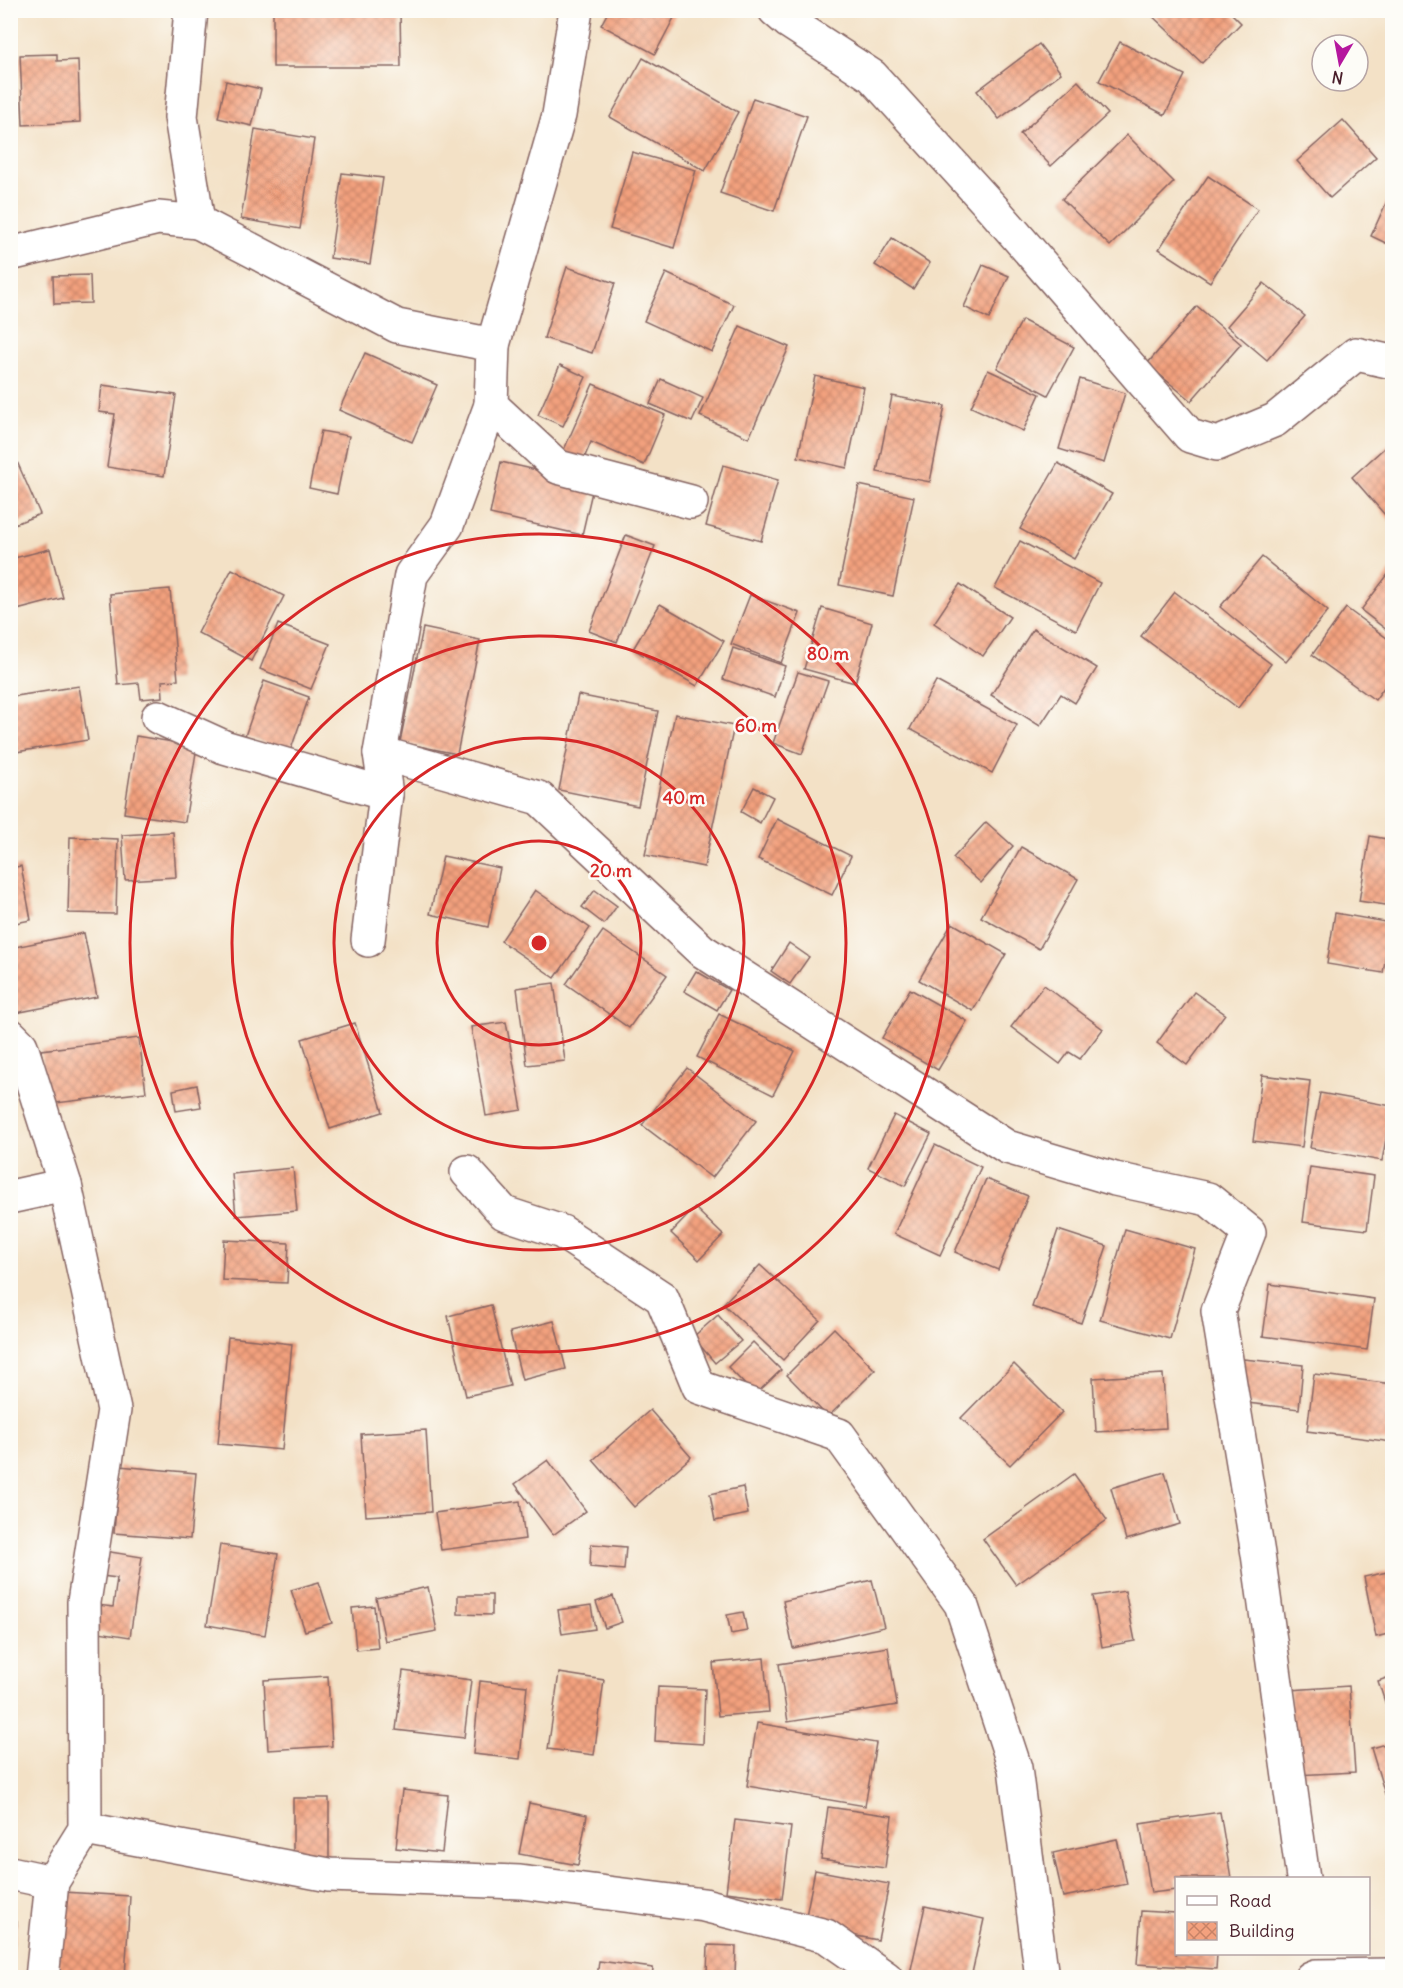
<svg xmlns="http://www.w3.org/2000/svg" width="1403" height="1988" font-family="Delius,sans-serif">
	<style>
		.building { fill: url(#building-cross-hatch) }
		.lines { fill: none; stroke-linecap: round; stroke-linejoin: round }
		.minor-casing { stroke: #856361; stroke-width: 36 }
		.minor { stroke: #fff; stroke-width: 33 }
		.ring { fill: none; stroke: #d62828; stroke-width: 3 }
		.centre { fill: #d62828; stroke: #fdfcf7; stroke-width: 3 }
		.ring-label { font-size: 18px; text-anchor: middle; font-weight: bold; fill: #d62828; stroke: #fdfcf7; stroke-width: 5; stroke-linejoin: round; paint-order: stroke }
	</style>
	<defs>
		<pattern id="building-cross-hatch" width="8" height="8" patternUnits="userSpaceOnUse" patternTransform="scale(1.5)"><rect width="8" height="8" fill="#f3a17e"/><path d="M0 0l8 8M0 8l8-8" fill="none" stroke="#c78367"/></pattern>
	</defs>
	<rect width="100%" height="100%" fill="#fdfcf7"/>
	<filter id="ink" filterUnits="userSpaceOnUse"><feTurbulence type="fractalNoise" baseFrequency=".0167" numOctaves="2"/><feDisplacementMap in="SourceGraphic" scale="12" xChannelSelector="R" yChannelSelector="G"/><feConvolveMatrix kernelMatrix="1 2 1 2 8 2 1 2 1" color-interpolation-filters="sRGB"/></filter>
	<filter id="wash" filterUnits="userSpaceOnUse"><feTurbulence type="fractalNoise" baseFrequency=".008" numOctaves="4" result="noise"/><feDisplacementMap in="SourceGraphic" scale="24" xChannelSelector="R" yChannelSelector="G"/><feGaussianBlur stdDeviation="1.35" result="paint"/><feColorMatrix in="noise" values="0 0 0 0 0 0 0 0 0 0 0 0 0 0 0 0 0 1.4 0 .05"/><feComposite in="paint" operator="in"/></filter>
	<g filter="url(#wash)">
		<rect width="100%" height="100%" fill="#f3e1c6"/>
		<g id="blocks">
			<g class="building">
				<path d="M273,10H400L401,67H273Z"/>
				<path d="M609,10H678L655,54L601,25Z"/>
				<path d="M1146,10H1228L1241,23L1202,63Z"/>
				<path d="M1120,42L1185,75L1165,115L1099,81Z"/>
				<path d="M1039,44L1061,73L999,119L977,91Z"/>
				<path d="M57,54V61L78,60L80,122L23,125L20,55Z"/>
				<path d="M643,58L738,112L705,171L610,117Z"/>
				<path d="M226,81L261,89L252,126L218,118Z"/>
				<path d="M1078,81L1108,114L1051,166L1020,134Z"/>
				<path d="M753,98L807,116L774,211L720,193Z"/>
				<path d="M1343,120L1376,157L1330,198L1297,161Z"/>
				<path d="M255,129L314,139L300,229L241,219Z"/>
				<path d="M1127,135L1174,182L1110,246L1062,199Z"/>
				<path d="M632,152L696,170L674,248L610,229Z"/>
				<path d="M342,173L383,178L370,264L330,258Z"/>
				<path d="M1208,176L1258,209L1210,282L1159,249Z"/>
				<path d="M1392,190V246L1371,236Z"/>
				<path d="M892,238L930,263L913,289L875,265Z"/>
				<path d="M983,265L1009,276L989,319L964,307Z"/>
				<path d="M567,267L615,283L592,353L544,338Z"/>
				<path d="M666,273L734,305L712,352L644,321Z"/>
				<path d="M90,275L91,303L54,304L53,276Z"/>
				<path d="M1264,283L1305,316L1267,360L1227,326Z"/>
				<path d="M1197,306L1241,344L1191,401L1147,364Z"/>
				<path d="M1022,320L1074,347L1048,395L997,368Z"/>
				<path d="M740,326L789,347L749,438L700,416Z"/>
				<path d="M365,353L437,385L412,442L339,410Z"/>
				<path d="M560,365L586,377L563,426L538,415Z"/>
				<path d="M988,370L1040,394L1023,431L971,407Z"/>
				<path d="M815,376L864,387L847,468L798,457Z"/>
				<path d="M661,379L703,398L692,422L650,404Z"/>
				<path d="M1080,379L1125,393L1104,463L1059,449Z"/>
				<path d="M593,384L665,415L644,465L591,442L583,461L563,452Z"/>
				<path d="M102,385L176,395L164,476L107,467L115,414L99,412Z"/>
				<path d="M892,396L945,406L930,482L877,472Z"/>
				<path d="M321,431L349,436L337,494L309,488Z"/>
				<path d="M1392,441V523L1352,477Z"/>
				<path d="M15,457L40,514L10,526V459Z"/>
				<path d="M501,462L594,483L582,535L490,514Z"/>
				<path d="M1058,463L1112,494L1074,559L1020,529Z"/>
				<path d="M723,465L778,480L761,541L706,526Z"/>
				<path d="M859,485L914,497L893,596L839,585Z"/>
				<path d="M626,535L655,546L617,642L589,631Z"/>
				<path d="M1020,541L1100,583L1076,630L995,588Z"/>
				<path d="M50,549L63,598L13,611L10,601V559Z"/>
				<path d="M1262,557L1328,611L1286,662L1220,607Z"/>
				<path d="M232,569L284,596L251,661L198,633Z"/>
				<path d="M1392,569V634L1361,610Z"/>
				<path d="M960,584L1010,617L983,656L934,623Z"/>
				<path d="M170,589L178,680L162,681L163,697L141,699L139,683L118,685L110,594Z"/>
				<path d="M1175,592L1271,664L1238,708L1141,636Z"/>
				<path d="M750,595L800,613L781,663L731,644Z"/>
				<path d="M660,604L724,641L697,686L633,649Z"/>
				<path d="M822,608L872,623L855,683L804,669Z"/>
				<path d="M1346,608L1392,642V676L1375,700L1312,655Z"/>
				<path d="M278,624L330,644L311,689L260,669Z"/>
				<path d="M423,628L480,640L457,754L400,742Z"/>
				<path d="M1033,629L1097,668L1075,703L1061,694L1040,726L991,695Z"/>
				<path d="M733,648L785,666L775,697L723,679Z"/>
				<path d="M798,672L828,681L802,754L773,743Z"/>
				<path d="M264,681L309,697L290,752L245,736Z"/>
				<path d="M936,681L1017,725L992,773L910,729Z"/>
				<path d="M79,686L88,740L10,753V697Z"/>
				<path d="M578,695L658,711L638,806L559,790Z"/>
				<path d="M675,714L734,726L704,867L645,855Z"/>
				<path d="M136,736L197,746L185,822L124,813Z"/>
				<path d="M754,787L773,797L760,823L741,812Z"/>
				<path d="M777,819L851,856L832,895L758,859Z"/>
				<path d="M986,822L1013,846L981,883L953,858Z"/>
				<path d="M173,832L176,877L125,880L122,835Z"/>
				<path d="M1370,836L1392,840V906L1359,901Z"/>
				<path d="M70,837L118,839L116,914L68,913Z"/>
				<path d="M1021,847L1078,879L1039,949L981,917Z"/>
				<path d="M443,856L500,868L488,927L430,914Z"/>
				<path d="M21,866L31,920L10,924V868Z"/>
				<path d="M535,890L590,928L555,978L501,941Z"/>
				<path d="M595,890L617,906L604,924L582,907Z"/>
				<path d="M1335,913L1391,923L1383,973L1327,964Z"/>
				<path d="M952,923L1006,954L973,1011L919,980Z"/>
				<path d="M603,931L667,975L629,1028L566,984Z"/>
				<path d="M84,933L97,997L10,1014V948Z"/>
				<path d="M789,943L809,957L790,984L771,971Z"/>
				<path d="M696,971L729,990L717,1010L684,991Z"/>
				<path d="M554,983L565,1061L527,1065L517,988Z"/>
				<path d="M1044,985L1103,1029L1080,1059L1069,1052L1060,1064L1011,1027Z"/>
				<path d="M910,989L967,1021L938,1070L882,1038Z"/>
				<path d="M1194,992L1225,1014L1187,1065L1157,1043Z"/>
				<path d="M719,1014L795,1051L773,1095L697,1057Z"/>
				<path d="M506,1022L522,1110L486,1116L471,1027Z"/>
				<path d="M355,1023L383,1112L330,1129L302,1039Z"/>
				<path d="M139,1038L146,1092L48,1104L41,1050Z"/>
				<path d="M687,1068L756,1121L712,1178L642,1125Z"/>
				<path d="M1262,1075L1310,1081L1302,1147L1253,1141Z"/>
				<path d="M197,1085L201,1107L176,1111L173,1090Z"/>
				<path d="M1320,1093L1392,1106L1382,1161L1310,1148Z"/>
				<path d="M894,1115L931,1134L905,1186L868,1168Z"/>
				<path d="M935,1145L981,1167L940,1255L894,1234Z"/>
				<path d="M1310,1167L1374,1176L1367,1230L1303,1222Z"/>
				<path d="M293,1168L297,1211L236,1216L232,1174Z"/>
				<path d="M986,1179L1028,1196L998,1270L955,1252Z"/>
				<path d="M695,1208L723,1235L699,1260L671,1233Z"/>
				<path d="M1125,1229L1195,1249L1170,1339L1100,1320Z"/>
				<path d="M1058,1230L1107,1246L1081,1323L1032,1307Z"/>
				<path d="M224,1240L289,1243L287,1283L222,1280Z"/>
				<path d="M760,1265L820,1320L783,1360L723,1304Z"/>
				<path d="M1270,1284L1374,1299L1367,1350L1263,1336Z"/>
				<path d="M491,1305L510,1386L466,1396L448,1316Z"/>
				<path d="M718,1315L741,1341L715,1363L693,1337Z"/>
				<path d="M554,1321L566,1369L522,1380L510,1332Z"/>
				<path d="M834,1328L875,1370L828,1417L787,1375Z"/>
				<path d="M228,1337L292,1344L282,1450L218,1444Z"/>
				<path d="M753,1342L781,1370L755,1395L728,1367Z"/>
				<path d="M1243,1359L1303,1365L1299,1409L1239,1402Z"/>
				<path d="M1014,1364L1062,1412L1010,1465L961,1418Z"/>
				<path d="M1163,1374L1166,1428L1096,1432L1093,1378Z"/>
				<path d="M1314,1374L1392,1384V1442L1307,1431Z"/>
				<path d="M650,1410L691,1457L634,1507L593,1460Z"/>
				<path d="M426,1430L431,1512L366,1516L361,1434Z"/>
				<path d="M548,1460L586,1511L553,1535L515,1484Z"/>
				<path d="M119,1466L196,1473L190,1539L114,1533Z"/>
				<path d="M1165,1472L1180,1524L1126,1540L1111,1488Z"/>
				<path d="M1074,1474L1107,1520L1016,1585L983,1539Z"/>
				<path d="M743,1487L748,1514L715,1521L710,1494Z"/>
				<path d="M520,1501L525,1539L441,1550L435,1513Z"/>
				<path d="M591,1544L626,1547L624,1570L590,1567Z"/>
				<path d="M220,1545L278,1554L265,1635L207,1625Z"/>
				<path d="M98,1550L142,1557L130,1637L86,1630L90,1604L113,1607L117,1578L94,1575Z"/>
				<path d="M1392,1571V1633L1376,1637L1364,1577Z"/>
				<path d="M872,1580L884,1627L793,1648L783,1601Z"/>
				<path d="M319,1582L332,1623L305,1631L291,1590Z"/>
				<path d="M428,1587L437,1631L385,1641L376,1598Z"/>
				<path d="M1125,1591L1135,1641L1102,1647L1093,1596Z"/>
				<path d="M458,1595H492V1615L458,1614Z"/>
				<path d="M613,1596L622,1622L605,1628L596,1602Z"/>
				<path d="M591,1605L595,1629L562,1634L558,1610Z"/>
				<path d="M374,1606L378,1648L356,1650L352,1608Z"/>
				<path d="M743,1612L747,1631L731,1634L727,1615Z"/>
				<path d="M888,1647L897,1705L788,1722L779,1664Z"/>
				<path d="M764,1658L769,1712L718,1716L713,1663Z"/>
				<path d="M403,1671L471,1680L464,1738L396,1730Z"/>
				<path d="M559,1673L604,1680L594,1755L548,1749Z"/>
				<path d="M328,1676L332,1746L268,1750L264,1680Z"/>
				<path d="M1392,1676V1723L1378,1681Z"/>
				<path d="M480,1681L527,1686L520,1759L473,1754Z"/>
				<path d="M1349,1686L1355,1772L1295,1775L1290,1690Z"/>
				<path d="M658,1687L705,1689L703,1744L655,1741Z"/>
				<path d="M757,1723L876,1743L865,1806L747,1786Z"/>
				<path d="M1392,1742V1803L1388,1804L1371,1748Z"/>
				<path d="M402,1790L448,1795L442,1853L396,1848Z"/>
				<rect x="293" y="1798" width="36" height="61"/>
				<path d="M529,1803L587,1815L578,1865L519,1854Z"/>
				<path d="M828,1807L892,1816L885,1868L821,1859Z"/>
				<path d="M1220,1812L1231,1878H1176V1890L1151,1893L1140,1824Z"/>
				<path d="M735,1820L791,1827L782,1899L726,1892Z"/>
				<path d="M1117,1839L1127,1884L1063,1897L1053,1853Z"/>
				<path d="M815,1870L889,1884L878,1940L804,1926Z"/>
				<path d="M63,1892L130,1896L125,1977L58,1972Z"/>
				<path d="M925,1906L984,1919L971,1978H909Z"/>
				<path d="M1141,1911L1176,1913V1954H1217L1216,1969L1137,1964Z"/>
				<path d="M10,1921L17,1922L12,1955L10,1954Z"/>
				<path d="M708,1945L736,1946L735,1975L707,1974Z"/>
				<path d="M599,1961L653,1968L652,1978H597Z"/>
			</g>
		</g>
	</g>
	<g filter="url(#ink)">
		<use href="#blocks" fill-opacity="0" stroke="#856361" stroke-width="1.5"/>
		<g class="lines">
			<g class="minor-casing">
				<g id="minor">
					<path d="M775,10L789,22L872,76L995,211L1190,436L1217,444L1275,420L1356,354L1392,362"/>
					<path d="M198,222L397,326L493,345L491,405L558,467L691,502"/>
					<path d="M10,254L158,218L198,222L181,117L191,10"/>
					<path d="M493,345L559,115L576,10"/>
					<path d="M158,717L224,747L386,794L380,753L539,798L701,950L1007,1147L1115,1179L1208,1199L1249,1232L1218,1311L1258,1554L1303,1878"/>
					<path d="M380,753L411,575L447,525L491,405"/>
					<path d="M368,940L386,794"/>
					<path d="M10,1035L21,1046L65,1185L114,1410L84,1602L85,1829L52,1882L42,1978"/>
					<path d="M467,1172L504,1213L562,1232L662,1298L699,1387L839,1435L961,1604L1015,1768L1042,1978"/>
					<path d="M10,1197L65,1185"/>
					<path d="M85,1829L329,1875L520,1882L704,1905L826,1936L886,1978"/>
					<path d="M10,1873L52,1882"/>
					<path d="M1311,1978L1316,1976L1392,1975"/>
				</g>
			</g>
			<use href="#minor" class="minor"/>
		</g>
	</g>
	<g class="ring">
		<circle cx="539" cy="943" r="102"/>
		<circle cx="539" cy="943" r="205"/>
		<circle cx="539" cy="943" r="307"/>
		<circle cx="539" cy="943" r="409"/>
	</g>
	<circle cx="539" cy="943" r="9" class="centre"/>
	<g class="ring-label">
		<text x="828" y="660">80 m</text>
		<text x="756" y="732">60 m</text>
		<text x="684" y="804">40 m</text>
		<text x="611" y="877">20 m</text>
	</g>
	<rect width="1403" height="1988" fill="none" stroke="#fdfcf7" stroke-width="36"/>
	<rect x="1175" y="1877" width="195" height="78" fill="#fdfcf7" stroke="#b5a4a5" stroke-width="1.5"/>
	<rect x="1187" y="1896" width="30" height="9" fill="#ffffff" stroke="#b5a4a5" stroke-width="1.5"/>
	<text x="1229" y="1907" font-size="18" fill="#4a1f2b">Road</text>
	<rect x="1187" y="1922" width="30" height="18" fill="url(#building-cross-hatch)" stroke="#b5a4a5" stroke-width="1.5"/>
	<text x="1229" y="1937" font-size="18" fill="#4a1f2b">Building</text>
	<g transform="translate(1340 63) rotate(190)"><circle r="28" fill="#fdfcf7" stroke="#b5a4a5" stroke-width="1.5"/>
	<path d="M0-4.5L10 22L0 15L-10 22Z" fill="#b5179e"/>
	<text y="-9" font-size="16" font-weight="bold" text-anchor="middle" fill="#4a1f2b">N</text>
	</g>
</svg>
